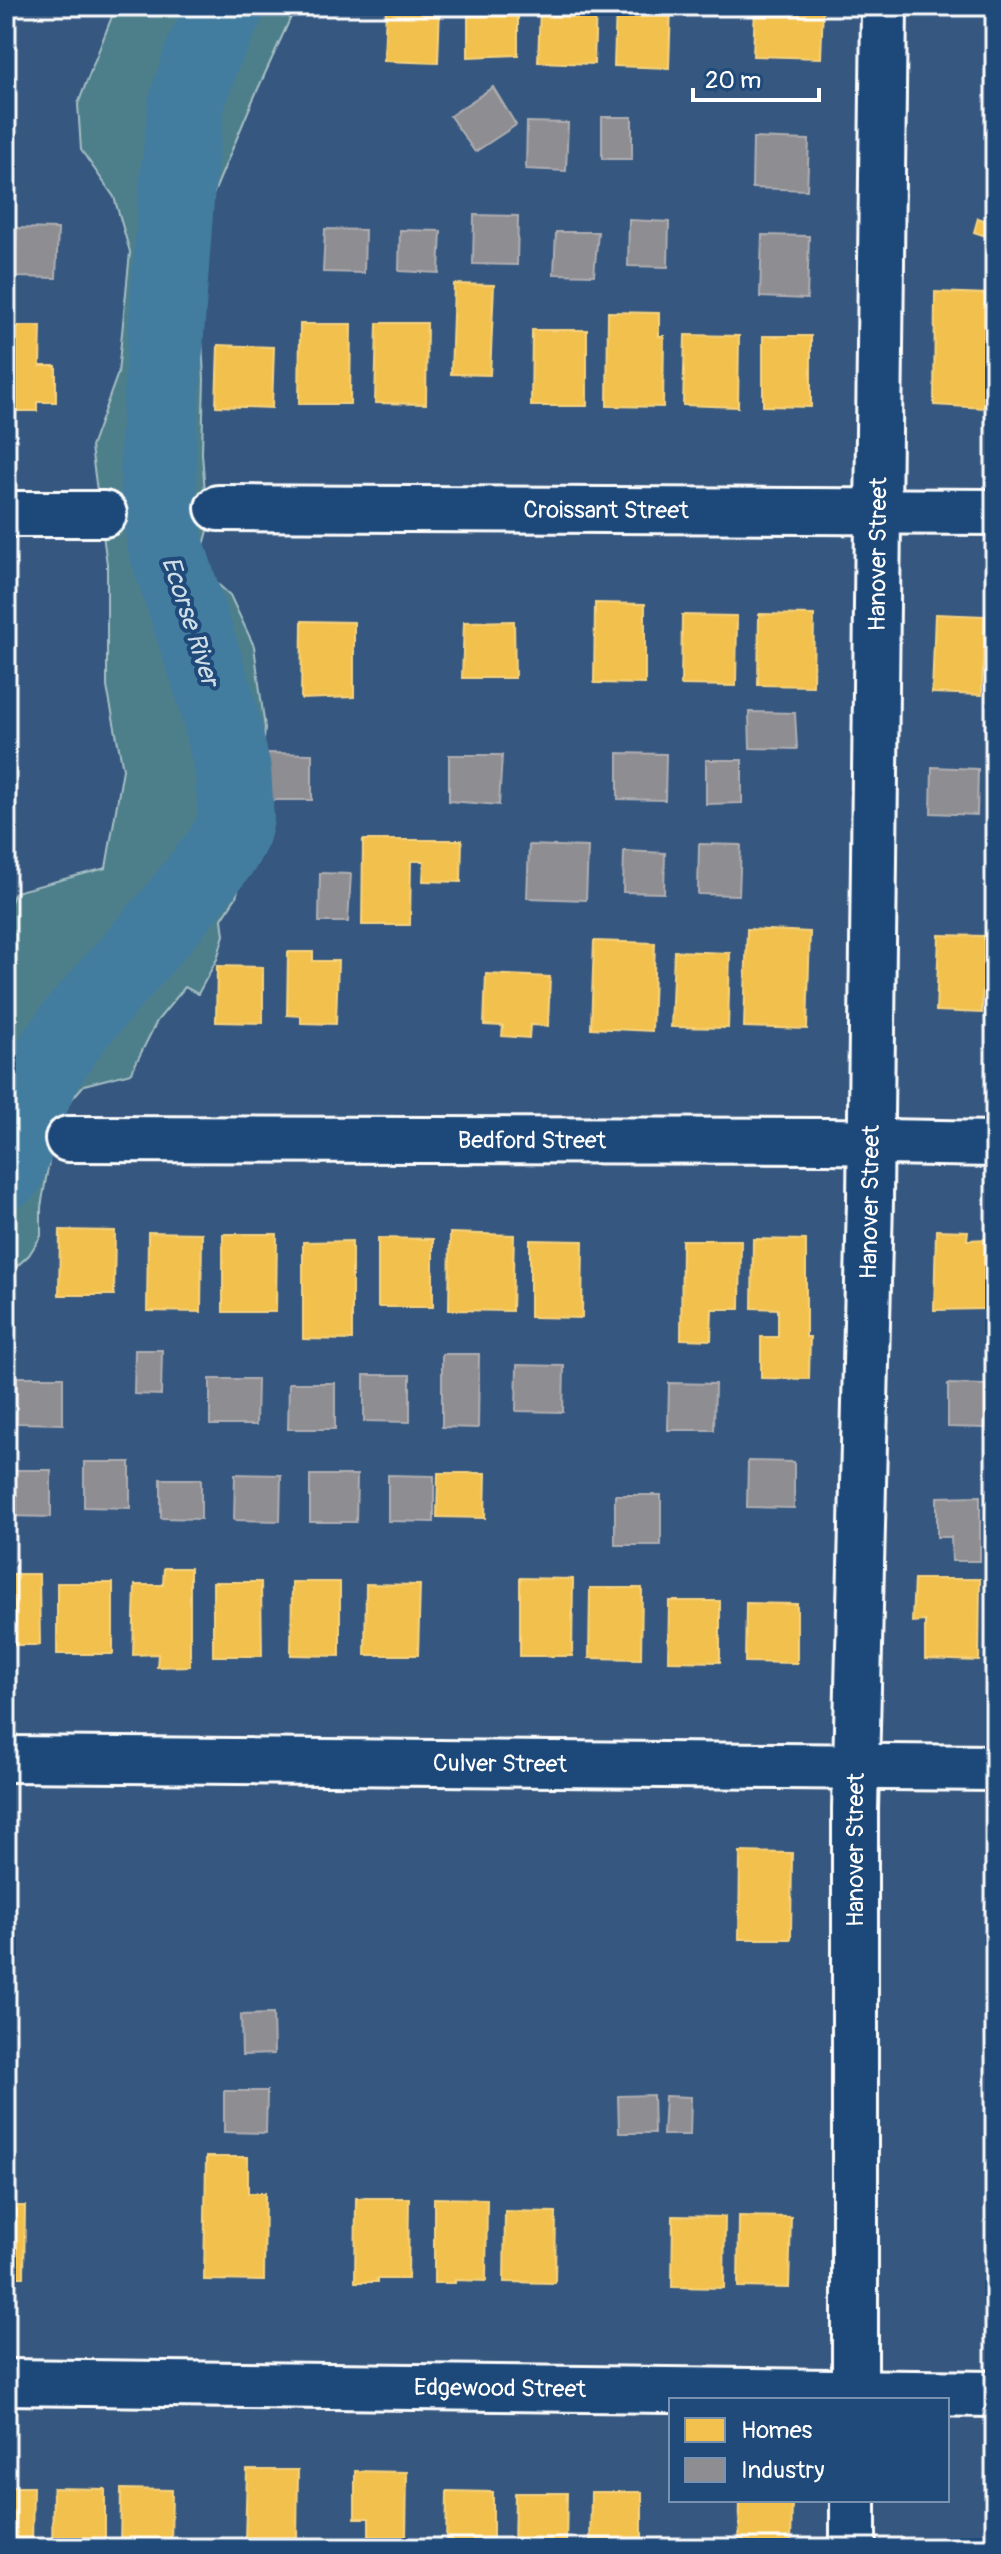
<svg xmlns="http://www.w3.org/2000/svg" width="1001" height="2554" font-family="Pangolin,sans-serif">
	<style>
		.green { fill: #4e7f8b; stroke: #a6bfc5; stroke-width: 2 }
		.homes { fill: #f2c14e; stroke: #f6d483; stroke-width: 2 }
		.industry { fill: #8d8d92; stroke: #afafb3; stroke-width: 2 }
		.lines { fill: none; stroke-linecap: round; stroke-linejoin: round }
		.river { stroke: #437b9f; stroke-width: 76 }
		.minor-casing { stroke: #fff; stroke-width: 50 }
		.minor { stroke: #1f4a7a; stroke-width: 44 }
		.labels { text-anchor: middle; stroke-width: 8; stroke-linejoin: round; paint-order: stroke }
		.street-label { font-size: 24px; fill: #fff; stroke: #1f4a7a }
		.water-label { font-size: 26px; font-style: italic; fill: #d0dee7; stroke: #1f4a7a }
	</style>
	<rect width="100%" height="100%" fill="#36577f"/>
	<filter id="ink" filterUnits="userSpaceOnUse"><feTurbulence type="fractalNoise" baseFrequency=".0125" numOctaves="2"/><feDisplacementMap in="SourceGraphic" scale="16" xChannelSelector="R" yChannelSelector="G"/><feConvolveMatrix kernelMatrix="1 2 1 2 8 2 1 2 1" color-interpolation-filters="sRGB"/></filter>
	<g filter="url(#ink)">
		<path class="green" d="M116,6H296L252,102L205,214L200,298L204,379L202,453L208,531L198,566L230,595L254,646L265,728L255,833L236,897L222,919L224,935L217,959L198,994L185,987L157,1021L131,1073L84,1085L57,1116L41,1207V1236L29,1255L14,1269L10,1321L6,1328V914L15,892L106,868L123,769L107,687V564L91,447L118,373L130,252L114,197L81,150L78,104Z"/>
		<g class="homes">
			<path d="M386,6H440L438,63L384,61Z"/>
			<path d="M468,6H518V55L468,57Z"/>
			<path d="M540,6H596L594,64L538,62Z"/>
			<path d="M616,6H671L669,68L614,66Z"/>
			<path d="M755,6H823L821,58L753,56Z"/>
			<path d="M978,218L993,223L989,237L974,232Z"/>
			<path d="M454,284L494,285L490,375L451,374Z"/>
			<path d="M935,292L989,294L985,408L934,405Z"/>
			<path d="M608,312L659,313V336H664L663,407L607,406Z"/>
			<path d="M377,323H427L426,404L375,403Z"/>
			<path d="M300,324H351L350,404H299Z"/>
			<path d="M6,326H41L40,366H56V402H37V411H6Z"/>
			<path d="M532,330H587V406H531Z"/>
			<path d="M685,335L739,336L738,407L683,405Z"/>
			<path d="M763,336H811V407L763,406Z"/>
			<path d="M218,345L274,347L272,408L216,406Z"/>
			<path d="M595,603L645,604V684L594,683Z"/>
			<path d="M759,614L814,615L813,686L758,685Z"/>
			<path d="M935,614L985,616L982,695L932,693Z"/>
			<path d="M682,615L737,616L736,686L681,685Z"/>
			<path d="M302,621L354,622V697L301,699Z"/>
			<path d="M514,621L515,678H462L464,622Z"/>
			<path d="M363,840H462L461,882L423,881L424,861H411L410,925H362Z"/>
			<path d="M747,929L810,932L807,1029L744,1027Z"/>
			<path d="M939,935L985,936L982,1013L936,1011Z"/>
			<path d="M594,941L655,943L652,1031L591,1028Z"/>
			<path d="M674,951L730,953L728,1028L671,1027Z"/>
			<path d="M288,952H313V961H338L336,1024L301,1023V1016L287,1015Z"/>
			<path d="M217,966L263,967V1023L216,1022Z"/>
			<path d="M486,974L550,977L548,1026L530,1025L529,1038L502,1036L503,1026L484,1025Z"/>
			<path d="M60,1230L115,1231L114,1295H59Z"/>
			<path d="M936,1230L968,1231L967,1240L986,1239L985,1309L934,1310Z"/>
			<path d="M148,1232L202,1233L201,1312L147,1311Z"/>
			<path d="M450,1233L514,1235L512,1311L449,1310Z"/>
			<path d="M223,1234H277L276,1312H223Z"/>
			<path d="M378,1238L433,1239V1307H378Z"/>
			<path d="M753,1239L806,1240V1337H810L809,1379L761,1378V1337H778V1309L752,1308Z"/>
			<path d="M530,1240L583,1241L582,1318L530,1317Z"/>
			<path d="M682,1240H741L740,1309H712L711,1340L681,1339Z"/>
			<path d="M352,1241V1340L303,1339V1242Z"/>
			<path d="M438,1473H486L485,1518L437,1517Z"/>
			<path d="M164,1568H190V1666L157,1667L158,1654L133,1655L135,1585H163Z"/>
			<path d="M6,1574H39L40,1645H6Z"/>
			<path d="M520,1578L573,1579L572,1656H520Z"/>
			<path d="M914,1579H980L979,1661L925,1659V1621L912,1622Z"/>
			<path d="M213,1582H261L262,1656H213Z"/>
			<path d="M292,1582H340V1656L291,1655Z"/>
			<rect x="57" y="1583" width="56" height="71"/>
			<path d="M366,1584L420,1585L418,1655H365Z"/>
			<path d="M590,1588H642L641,1659L589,1658Z"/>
			<path d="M669,1601H720V1662L668,1661Z"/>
			<path d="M746,1603L797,1604V1663L745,1662Z"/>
			<path d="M994,1605H995V1659H993Z"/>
			<path d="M740,1852L792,1853L791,1939H739Z"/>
			<path d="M206,2157H248V2193H265L264,2281L204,2280Z"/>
			<path d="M356,2198H409L408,2279H377V2282H355Z"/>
			<path d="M434,2198L487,2199L486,2281L455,2280V2283H434Z"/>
			<path d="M6,2206H25L24,2277H6Z"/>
			<path d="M505,2211L556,2212L555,2283L504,2282Z"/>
			<path d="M673,2216L725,2217L724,2288L672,2287Z"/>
			<path d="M739,2216L791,2217L789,2288L738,2287Z"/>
			<path d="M247,2470H298L297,2542L245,2541Z"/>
			<path d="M355,2471L407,2472L406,2538L369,2537V2518H355Z"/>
			<path d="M6,2487H33L32,2548H6Z"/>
			<path d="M53,2488L105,2489V2548H52Z"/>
			<path d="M121,2489L172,2490L171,2548H120Z"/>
			<path d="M447,2491L493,2492V2548H446Z"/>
			<path d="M591,2492H642V2548H590Z"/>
			<path d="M515,2493H567L566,2548H514Z"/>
			<path d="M740,2500H792L791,2548H739Z"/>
		</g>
		<g class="industry">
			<path d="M493,87L516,125L475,152L450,116Z"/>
			<rect x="602" y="117" width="30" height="42"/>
			<path d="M527,122L568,123L566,171L526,169Z"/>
			<path d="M753,138L809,140L807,190L752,188Z"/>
			<path d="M474,215L518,216L517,265L473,264Z"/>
			<path d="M629,220L669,222L668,267L628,266Z"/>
			<path d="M17,228L58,229L56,278L15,277Z"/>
			<path d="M325,229L365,230L364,273L323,272Z"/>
			<path d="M400,230L441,231L439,273L399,271Z"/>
			<path d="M556,232H598L594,275L554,274Z"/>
			<path d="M762,235L809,236L807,299L760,297Z"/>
			<path d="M749,712L795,713L797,749L750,748Z"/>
			<path d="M266,753L312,754V800H265Z"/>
			<path d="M618,753L666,754L665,800L618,799Z"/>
			<path d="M449,755H502L499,805L449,801Z"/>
			<path d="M706,760H742V803L706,804Z"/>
			<path d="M932,767L978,769L977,815L931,813Z"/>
			<path d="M699,844L741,845L739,895L698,894Z"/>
			<path d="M529,845L588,847L586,900L527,898Z"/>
			<path d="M624,851L665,853L664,893L623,892Z"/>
			<path d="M320,873L351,874L348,922H319Z"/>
			<path d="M135,1350H162L161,1395L134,1394Z"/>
			<path d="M442,1354H479L478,1428L442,1427Z"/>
			<path d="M517,1365L564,1366L563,1412L516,1411Z"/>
			<path d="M364,1375H410V1422L364,1421Z"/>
			<path d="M17,1377H63V1424L17,1423Z"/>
			<path d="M210,1379H257L256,1425H210Z"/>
			<path d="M289,1383H335V1429H288Z"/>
			<path d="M669,1383L715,1384L714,1430H668Z"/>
			<path d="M948,1384L986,1385L985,1428L948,1427Z"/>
			<path d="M748,1461L794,1462V1508L747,1507Z"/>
			<path d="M84,1462H130V1508L84,1507Z"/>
			<path d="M6,1470H51V1517L6,1516Z"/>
			<path d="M235,1474L281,1475L280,1521L234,1520Z"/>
			<path d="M310,1475H357L356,1522H310Z"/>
			<path d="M388,1475L434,1476V1522L388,1521Z"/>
			<path d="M161,1479H201V1519L161,1518Z"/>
			<rect x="615" y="1495" width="46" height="50"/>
			<path d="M980,1496V1561H952L951,1537H937V1497Z"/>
			<path d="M273,2014L274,2054L242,2055L241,2015Z"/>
			<path d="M224,2091H267L266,2133L224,2132Z"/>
			<path d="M653,2095L654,2133H619L618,2096Z"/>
			<path d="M665,2096L691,2097L690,2135H663Z"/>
		</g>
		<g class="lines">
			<path class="river" d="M6,1171L34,1092L46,1067L75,1025L172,914L223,849L233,830L236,818L233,770L216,698L165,543L159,502L158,441L177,187L187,102L202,56L227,6"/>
			<g class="minor-casing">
				<g id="minor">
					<path id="s1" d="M218,508L995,512"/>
					<path d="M6,514H104"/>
					<path id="s2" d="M68,1139L827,1141L995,1144"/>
					<path id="s3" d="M6,1759L995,1768"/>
					<path id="s4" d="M6,2382L995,2394"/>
					<path id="s5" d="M855,2400V1809L870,1201L884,6"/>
					<path d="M853,2500V2548"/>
				</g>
			</g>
			<use href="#minor" class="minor"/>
		</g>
	</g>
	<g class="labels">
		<g class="street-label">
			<text dy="8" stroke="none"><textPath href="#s1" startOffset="388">Croissant Street</textPath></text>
			<text dy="8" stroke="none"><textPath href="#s5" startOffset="1846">Hanover Street</textPath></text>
			<text dy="8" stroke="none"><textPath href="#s2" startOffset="464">Bedford Street</textPath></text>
			<text dy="8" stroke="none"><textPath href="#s5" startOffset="1198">Hanover Street</textPath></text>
			<text dy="8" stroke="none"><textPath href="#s3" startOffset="494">Culver Street</textPath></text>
			<text dy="8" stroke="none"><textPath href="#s5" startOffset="550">Hanover Street</textPath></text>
			<text dy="8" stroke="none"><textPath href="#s4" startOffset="494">Edgewood Street</textPath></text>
		</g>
		<g class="water-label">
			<text transform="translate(191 621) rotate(72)" y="9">Ecorse River</text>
		</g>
	</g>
	<rect width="1001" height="2554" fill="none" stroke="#1f4a7a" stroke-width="32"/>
	<rect x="16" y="16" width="969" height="2522" fill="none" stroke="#fff" stroke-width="3" filter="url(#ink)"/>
	<rect x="669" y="2398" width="280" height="104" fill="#1f4a7a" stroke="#7992af" stroke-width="2"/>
	<rect x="685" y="2418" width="40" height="24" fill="#f2c14e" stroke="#7992af" stroke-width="2"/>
	<text x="741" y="2438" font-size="24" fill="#ffffff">Homes</text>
	<rect x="685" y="2458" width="40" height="24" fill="#8d8d92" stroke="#7992af" stroke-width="2"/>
	<text x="741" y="2478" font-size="24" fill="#ffffff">Industry</text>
	<path d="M693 88v12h126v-12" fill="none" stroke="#ffffff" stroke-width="4"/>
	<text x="705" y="88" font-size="24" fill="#ffffff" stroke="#1f4a7a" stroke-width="6" paint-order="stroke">20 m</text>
</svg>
